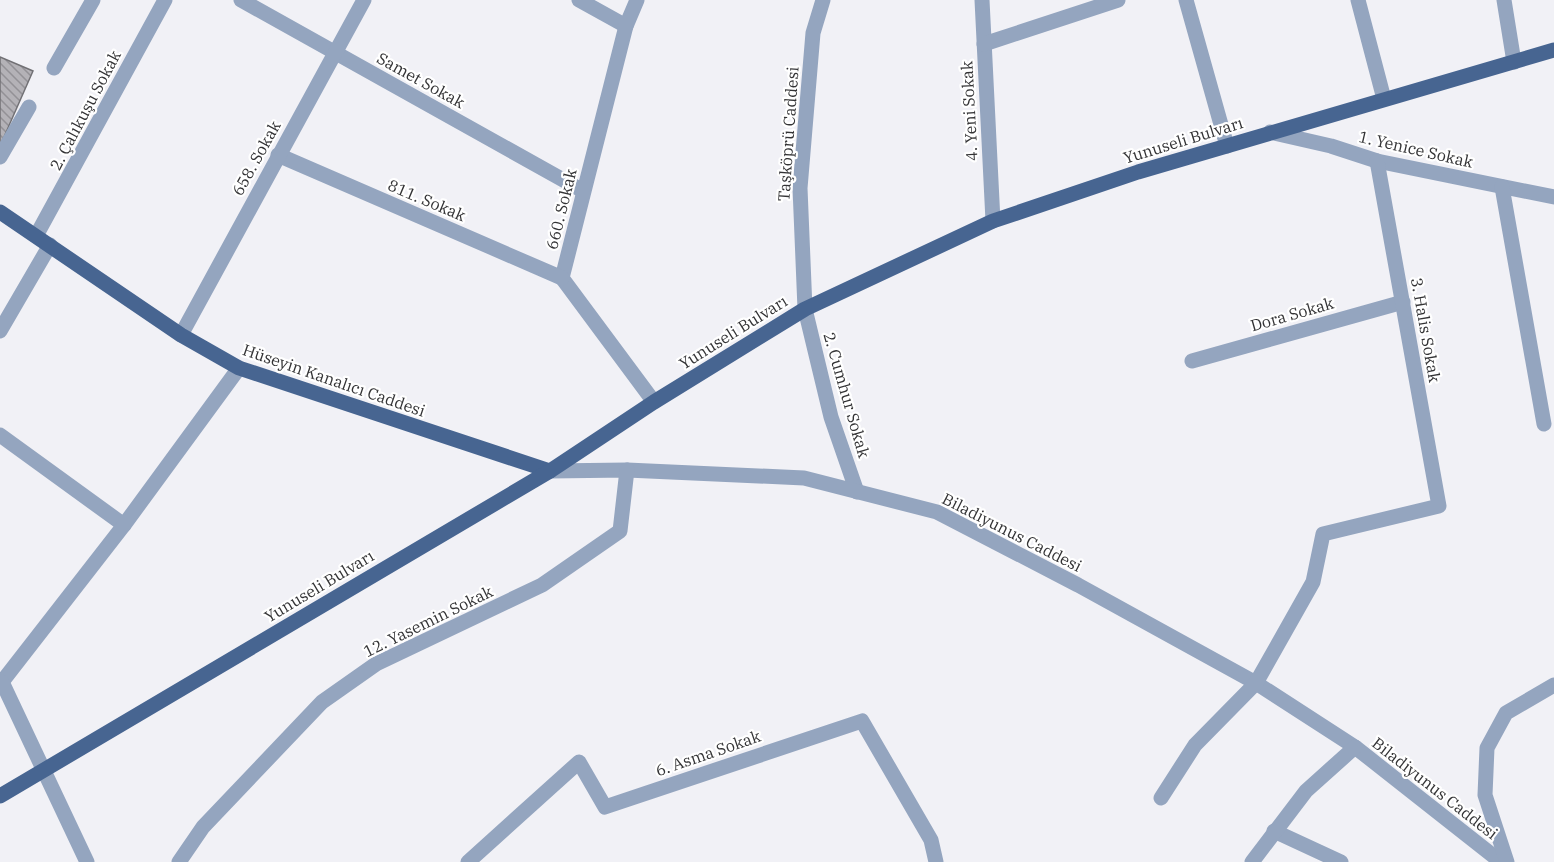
<svg xmlns="http://www.w3.org/2000/svg" width="1554" height="862" font-family="'IBM Plex Serif',serif">
	<style>
		.building { fill: url(#building-back-hatch); stroke: #717074; stroke-width: 1.5 }
		.lines { fill: none; stroke-linecap: round; stroke-linejoin: round }
		.minor { stroke: #94a5bf; stroke-width: 15 }
		.major { stroke: #476591; stroke-width: 15 }
		.labels { text-anchor: middle; stroke-width: 4.5; stroke-linejoin: round; paint-order: stroke }
		.street-label { font-size: 16px; fill: #333335; stroke: #fff }
	</style>
	<defs>
		<pattern id="building-back-hatch" width="6" height="6" patternUnits="userSpaceOnUse" patternTransform="scale(1.5)"><rect width="6" height="6" fill="#b4b2b7"/><path d="M-1 5l2 2M0 0l6 6M5-1l2 2" fill="none" stroke="#939196"/></pattern>
	</defs>
	<rect width="100%" height="100%" fill="#f1f1f6"/>
	<path class="building" d="M0,57L33,71L0,146Z"/>
	<g class="lines">
		<g class="minor">
			<path d="M241,0L583,191"/>
			<path d="M579,0L626,26"/>
			<path d="M637,0L626,26L562,278L654,402"/>
			<path d="M823,0L813,33L800,188L805,309L831,417L857,492"/>
			<path d="M982,0L993,221"/>
			<path d="M1186,0L1227,146"/>
			<path d="M1358,0L1384,99"/>
			<path d="M1504,0L1514,62"/>
			<path d="M984,44L1118,0"/>
			<path d="M54,68L93,0"/>
			<path d="M1270,132L1331,146L1377,161L1554,197"/>
			<path d="M278,155L562,278"/>
			<path d="M0,157L29,107"/>
			<path d="M1502,187L1544,424"/>
			<path d="M36,236L165,0"/>
			<path d="M0,331L50,245"/>
			<path d="M181,335L364,0"/>
			<path d="M1192,361L1403,302"/>
			<path d="M0,435L124,525"/>
			<path d="M550,471L627,470L804,478L937,512L1078,585L1256,683L1355,747L1501,862"/>
			<path d="M2,682L124,525L239,368"/>
			<path d="M0,683L2,682L87,862"/>
			<path d="M1161,798L1195,745L1256,683L1313,582L1323,534L1439,506L1377,161"/>
			<path d="M1274,831L1341,862"/>
			<path d="M179,862L203,827L322,702L376,664L542,585L620,531L627,470"/>
			<path d="M468,862L579,762L605,807L862,721L931,840L936,862"/>
			<path d="M1252,862L1306,791L1355,747"/>
			<path d="M1507,862L1485,795L1487,748L1506,713L1554,685"/>
		</g>
		<g class="major">
			<path d="M0,212L181,335L239,368L550,471"/>
			<path d="M0,796L550,471L654,402L805,309L993,221L1138,172L1554,50"/>
		</g>
	</g>
	<g class="labels">
		<g class="street-label">
			<text transform="translate(421 80) rotate(29)" y="6">Samet Sokak</text>
			<text transform="translate(85 110) rotate(-62)" y="6">2. Çalıkuşu Sokak</text>
			<text transform="translate(969 111) rotate(-93)" y="6">4. Yeni Sokak</text>
			<text transform="translate(788 134) rotate(-86)" y="6">Taşköprü Caddesi</text>
			<text transform="translate(1183 140) rotate(-17)" y="6">Yunuseli Bulvarı</text>
			<text transform="translate(1416 149) rotate(13)" y="6">1. Yenice Sokak</text>
			<text transform="translate(256 158) rotate(-61)" y="6">658. Sokak</text>
			<text transform="translate(427 200) rotate(23)" y="6">811. Sokak</text>
			<text transform="translate(561 209) rotate(-76)" y="6">660. Sokak</text>
			<text transform="translate(1292 314) rotate(-16)" y="6">Dora Sokak</text>
			<text transform="translate(1426 330) rotate(80)" y="6">3. Halis Sokak</text>
			<text transform="translate(733 332) rotate(-32)" y="6">Yunuseli Bulvarı</text>
			<text transform="translate(334 380) rotate(19)" y="6">Hüseyin Kanalıcı Caddesi</text>
			<text transform="translate(847 395) rotate(74)" y="6">2. Cumhur Sokak</text>
			<text transform="translate(1012 532) rotate(27)" y="6">Biladiyunus Caddesi</text>
			<text transform="translate(319 586) rotate(-31)" y="6">Yunuseli Bulvarı</text>
			<text transform="translate(428 621) rotate(-26)" y="6">12. Yasemin Sokak</text>
			<text transform="translate(708 753) rotate(-19)" y="6">6. Asma Sokak</text>
			<text transform="translate(1435 788) rotate(38)" y="6">Biladiyunus Caddesi</text>
		</g>
	</g>
</svg>
